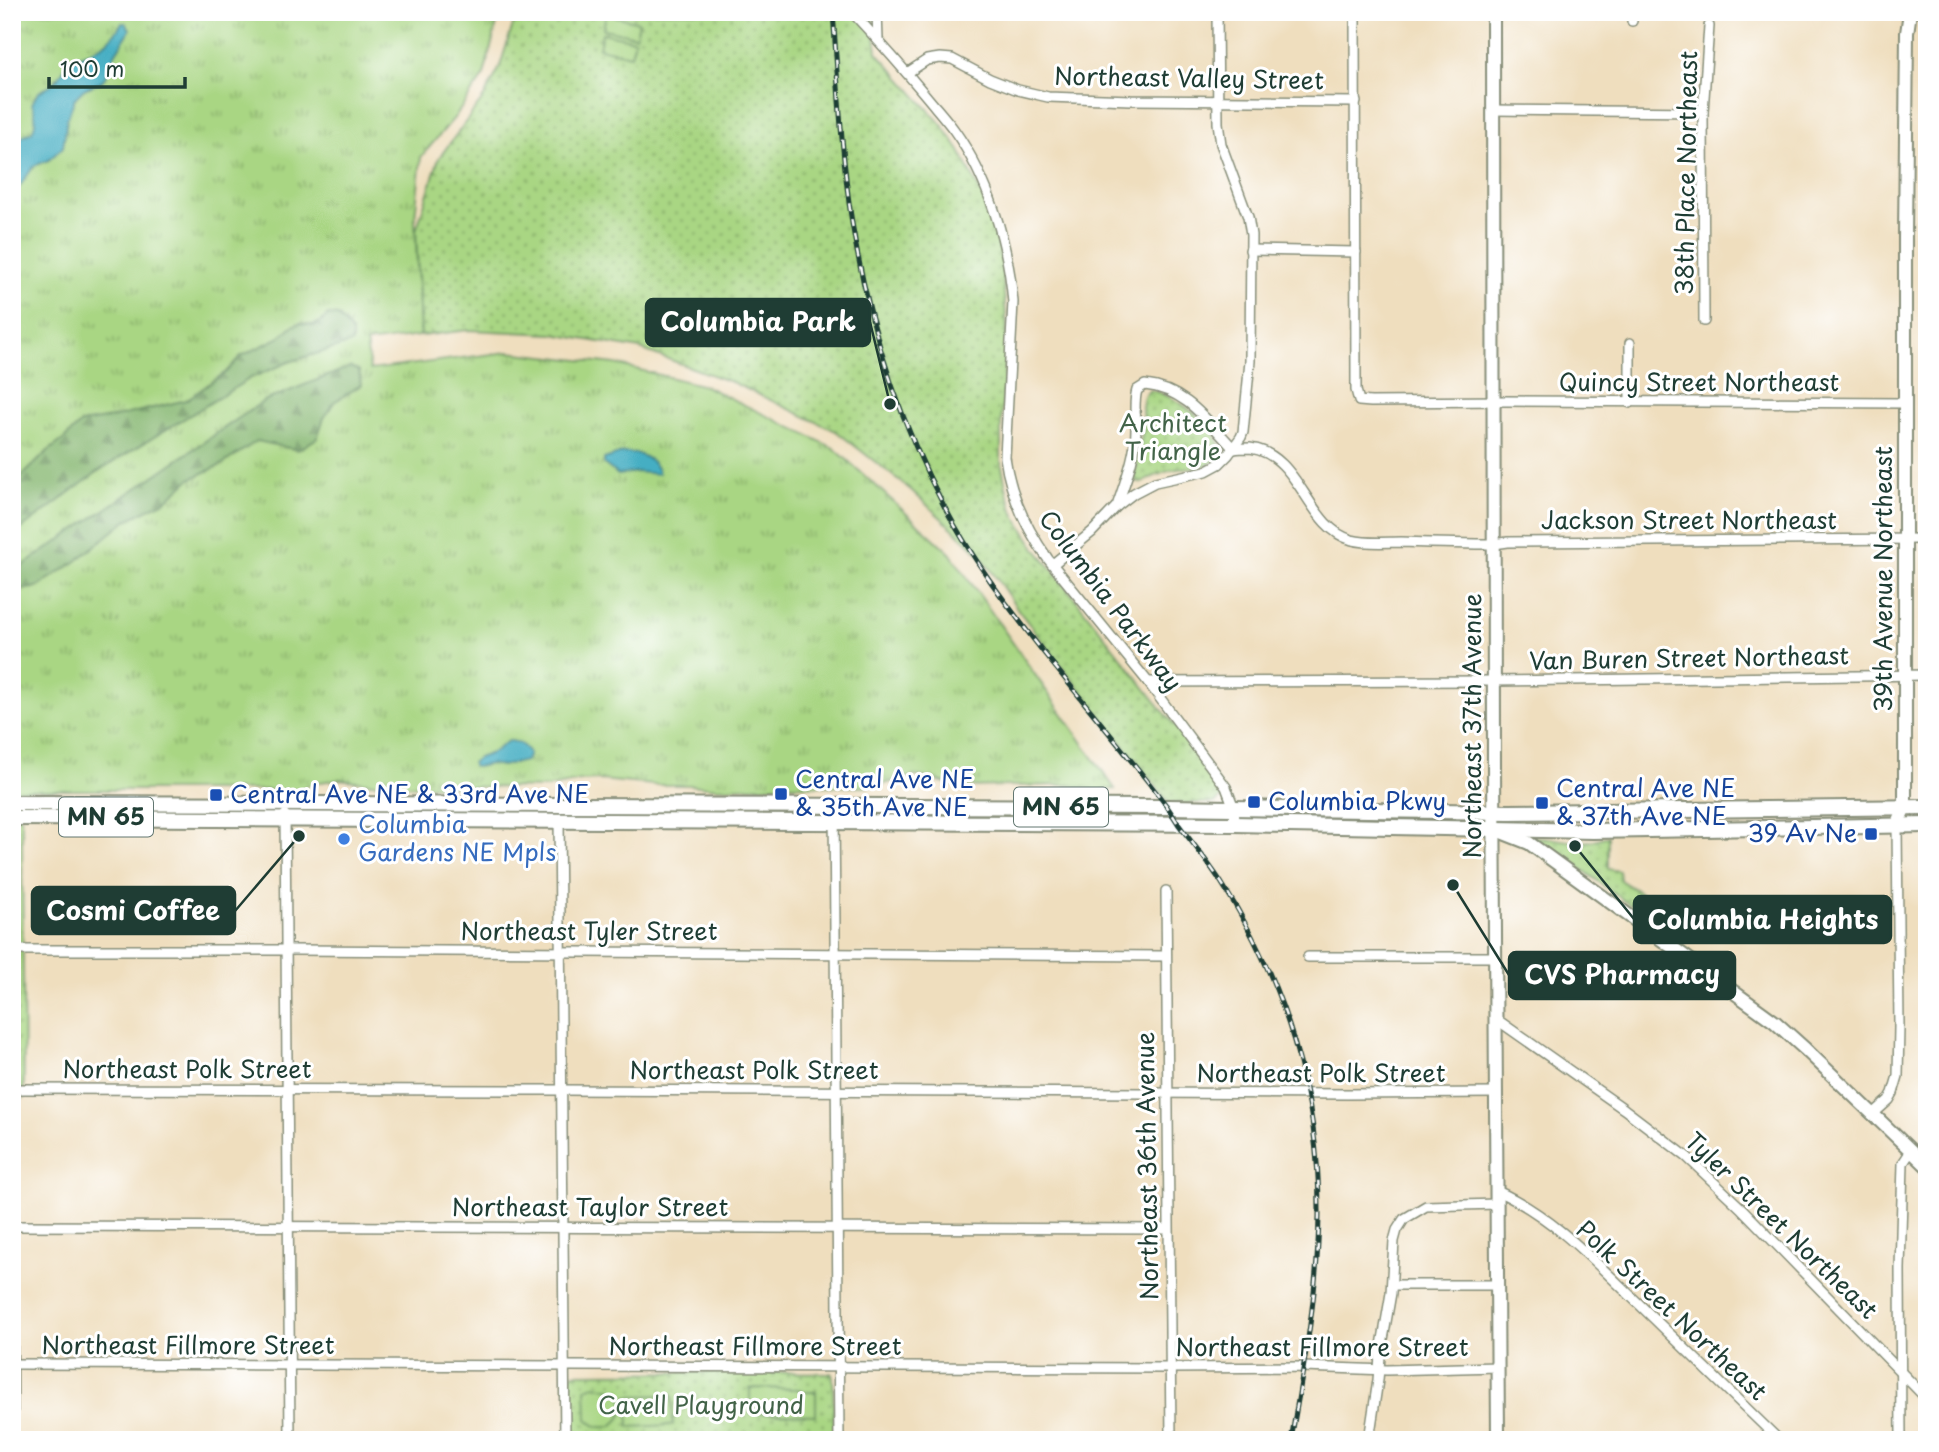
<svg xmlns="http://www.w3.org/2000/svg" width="1939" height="1452" font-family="'Playpen Sans',sans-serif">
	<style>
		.grass { fill: url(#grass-tufts); stroke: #648a5c; stroke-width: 2 }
		.forest { fill: url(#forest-firs); stroke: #527a52; stroke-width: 2 }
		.park { fill: url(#park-dots); stroke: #648a5c; stroke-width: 2 }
		.pitch { fill: #a9d683; stroke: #648a5c; stroke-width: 2 }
		.water { fill: #45aec3; stroke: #32767c; stroke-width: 2 }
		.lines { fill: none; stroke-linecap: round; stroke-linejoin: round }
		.street-casing { stroke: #878e79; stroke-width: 12 }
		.secondary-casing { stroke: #878e79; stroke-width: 16 }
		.primary-casing { stroke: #878e79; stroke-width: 18 }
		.street { stroke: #fff; stroke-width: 9 }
		.secondary { stroke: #fff; stroke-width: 12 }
		.primary { stroke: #fff; stroke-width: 14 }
		.rail-casing { stroke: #1f3d34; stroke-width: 5 }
		.rail { stroke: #fff; stroke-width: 2.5; stroke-dasharray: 8; stroke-linecap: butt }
		.transit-dot { fill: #1a4fb4; stroke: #fff; stroke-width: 2.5 }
		.shop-dot { fill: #3f7fe0; stroke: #fff; stroke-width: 2.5 }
		.labels { text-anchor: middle; stroke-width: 6; stroke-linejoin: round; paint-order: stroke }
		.shield { fill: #fff; stroke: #627771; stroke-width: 2 }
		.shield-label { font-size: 23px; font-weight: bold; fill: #1f3d34 }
		.street-label { font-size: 24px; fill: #1f3d34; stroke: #fff }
		.park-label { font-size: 24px; fill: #426348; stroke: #fff }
		.transit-label { font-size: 24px; fill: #164399; stroke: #fff; text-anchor: start }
		.shop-label { font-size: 24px; fill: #366cbe; stroke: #fff; text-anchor: start }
		.leader { fill: none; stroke: #1f3d34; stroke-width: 2.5 }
		.callout-dot { fill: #1f3d34; stroke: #fff; stroke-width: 2.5 }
		.callout { fill: #1f3d34; stroke: #1f3d34; stroke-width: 2.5 }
		.callout-label { font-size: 26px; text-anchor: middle; font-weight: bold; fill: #fff }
	</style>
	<defs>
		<pattern id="grass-tufts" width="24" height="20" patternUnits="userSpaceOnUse" patternTransform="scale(1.75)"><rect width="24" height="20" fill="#a9d683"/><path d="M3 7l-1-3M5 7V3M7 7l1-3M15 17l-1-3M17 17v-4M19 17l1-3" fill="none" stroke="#89af6c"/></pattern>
		<pattern id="forest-firs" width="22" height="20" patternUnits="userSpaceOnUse" patternTransform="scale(1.75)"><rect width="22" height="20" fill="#86b771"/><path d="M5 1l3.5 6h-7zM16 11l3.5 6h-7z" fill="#6d965e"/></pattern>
		<pattern id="park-dots" width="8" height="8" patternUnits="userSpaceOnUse" patternTransform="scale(1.75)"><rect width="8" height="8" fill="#a9d683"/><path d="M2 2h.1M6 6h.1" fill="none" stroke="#89af6c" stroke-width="1.8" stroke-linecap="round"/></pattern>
	</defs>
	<rect width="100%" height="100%" fill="#fff"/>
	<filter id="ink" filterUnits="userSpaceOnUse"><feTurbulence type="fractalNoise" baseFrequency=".0143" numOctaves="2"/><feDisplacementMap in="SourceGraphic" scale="14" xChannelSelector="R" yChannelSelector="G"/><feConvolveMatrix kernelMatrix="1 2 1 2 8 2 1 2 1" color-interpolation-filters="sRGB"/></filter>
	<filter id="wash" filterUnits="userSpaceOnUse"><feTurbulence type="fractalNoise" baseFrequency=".00686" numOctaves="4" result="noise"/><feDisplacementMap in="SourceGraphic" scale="28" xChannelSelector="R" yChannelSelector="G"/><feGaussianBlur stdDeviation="1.57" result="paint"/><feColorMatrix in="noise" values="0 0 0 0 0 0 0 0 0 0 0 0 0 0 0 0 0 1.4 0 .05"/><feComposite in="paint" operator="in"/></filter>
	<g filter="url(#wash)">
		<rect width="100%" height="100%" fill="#efdebe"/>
		<path class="grass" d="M12,12H502L498,19L484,75L455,117L421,157L415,218L420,336L366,343L370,370L508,352L615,364L705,386L834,448L950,553L1115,789L1097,790L1068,785L960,787L925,777L913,776L888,783L865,787L793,785L717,788L689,785H654L600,780L581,781L545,788L389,785L339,779L315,783L296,790H12Z"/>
		<g class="forest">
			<path d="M328,315L338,316L352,332V343L289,362L251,378L100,470L12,536V486L48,451L63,440L81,423L111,418L186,400L226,372L241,356L280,337L292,326L300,323L313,325L321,322Z"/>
			<path d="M350,367L359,371L361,385L334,402L324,418L317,438L298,450L257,441L221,465L190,479L165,501L127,520L75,562L37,587L12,592V573L264,401Z"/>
		</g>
		<g class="park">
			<path d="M517,12H872L877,52L943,126L960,151L986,203L1001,257L1007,328L1001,424V462L1007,492L1015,516L1037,550L1204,763L1222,789L1221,798L1215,803H1169L1019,611L979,553L911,490L836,431L734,383L640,349L553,334L468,330L421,336L416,231L439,158L484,97L499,69Z"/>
			<path d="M1150,390C1175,395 1222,428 1221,455C1207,469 1203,466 1185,468C1170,469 1155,475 1142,483L1135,481L1134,478L1143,428L1142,407L1144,396Z"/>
			<path d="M12,790H14L22,826L24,1098L12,1097Z"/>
			<path d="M1608,836V869L1619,871L1620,880L1640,893L1641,896L1638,901L1630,905L1560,853C1550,850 1539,846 1534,837C1553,837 1572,844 1591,841C1597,840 1602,837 1608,836Z"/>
			<path d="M748,1372L831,1373L833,1376L834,1440H570L569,1379L574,1373Z"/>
		</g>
		<g class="pitch">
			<path d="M606,14L639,22L636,36L603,29Z"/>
			<path d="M602,33L635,40L631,55L599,48Z"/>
			<path d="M594,1385C600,1387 611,1387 616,1391C635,1403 617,1434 597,1426C593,1425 590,1421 587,1419L586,1389Z"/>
			<path d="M750,1388L799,1389L800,1392H816V1415L750,1413Z"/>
			<path d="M672,1395L673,1425L629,1427L628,1396Z"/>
		</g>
		<g class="water">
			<path d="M122,23H126L130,29L129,32L115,54L106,76L101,82L84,89L75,98L67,119L63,147L49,160L34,166L12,197V144L25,135L32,132C37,121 36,115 32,104C40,86 41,93 54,82C62,77 63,66 70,61C75,58 81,56 85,54C103,47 112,39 122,23Z"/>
			<path d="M622,453C637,452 655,457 659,474L636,472L618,475L604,464V459Z"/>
			<path d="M508,741C516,740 527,747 529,754L526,761L502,766L490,764L477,767L472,766V763L478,758L492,753Z"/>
		</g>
	</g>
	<g filter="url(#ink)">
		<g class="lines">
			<g class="street-casing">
				<g id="street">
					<path d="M852,12C878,40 903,68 927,97C936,108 946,119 954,130C989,179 1008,243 1013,302L1005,457C1010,495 1026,528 1048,559L1148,682L1226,787L1234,808L1235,824"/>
					<path d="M877,12L878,40"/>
					<path d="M1355,12L1356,390L1359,401L1371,402L1507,401L1904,403"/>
					<path d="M1632,12V21"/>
					<path d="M907,73L927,60L940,58L952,59L990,79L1018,90L1048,97L1131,100L1356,102"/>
					<path d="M1493,110L1703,112"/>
					<path d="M1250,250L1356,252"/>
					<path d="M1704,321L1703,112L1709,26"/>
					<path d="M1630,343V403"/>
					<path d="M1117,506C1125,482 1136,455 1136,429C1136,416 1133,404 1137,390L1145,385C1186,389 1207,421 1234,449C1239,448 1245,448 1250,448C1301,454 1306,527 1352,540C1368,544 1386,542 1401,542C1432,543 1463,544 1494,544L1508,542L1927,539"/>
					<path d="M1053,564L1092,532L1117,506L1134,493L1155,482L1206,471L1219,464L1228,455L1241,437L1243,432L1250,361L1251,235L1248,217L1221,144L1218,123L1217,12"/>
					<path d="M1148,682L1494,681L1927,675"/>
					<path d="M834,806L839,1440"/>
					<path d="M285,815L290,1440"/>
					<path d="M559,819L565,1440"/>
					<path d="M1166,891L1171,1440"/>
					<path d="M12,950H294L1166,956"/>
					<path d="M1308,957H1495"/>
					<path d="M1496,1019L1624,1109L1687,1157L1742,1209L1927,1399"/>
					<path d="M12,1089L561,1090L1347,1094L1496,1093"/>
					<path d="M1872,1115L1889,1100L1893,1093L1898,1076L1899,1027L1897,825"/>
					<path d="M1497,1191C1553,1216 1596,1263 1640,1305C1686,1350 1733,1395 1779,1440"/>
					<path d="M12,1226L1168,1229"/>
					<path d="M12,1273L13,1440"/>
					<path d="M1392,1285H1497"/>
					<path d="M12,1364L1170,1368L1303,1367L1387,1370L1498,1367"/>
					<path d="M1369,1440L1378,1380L1380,1357L1391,1293L1394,1241L1397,1230L1404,1219L1426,1206L1497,1204"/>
					<path d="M1901,1440L1900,1269L1903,1163L1911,1151"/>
				</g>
			</g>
			<g class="secondary-casing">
				<g id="secondary">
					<path d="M1493,12L1494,765L1498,1440"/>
					<path d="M1897,825L1905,807V238L1907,33L1910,12"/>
					<path d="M1496,830L1529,843L1775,1022L1805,1049L1927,1166"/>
				</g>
			</g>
			<g class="primary-casing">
				<g id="primary">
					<path d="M12,803L1168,807L1509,812L1927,807"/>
					<path d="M12,818L1235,824L1593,831L1927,825"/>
				</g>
			</g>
			<use href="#street" class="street"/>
			<use href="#secondary" class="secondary"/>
			<use href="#primary" class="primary"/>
			<g class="rail-casing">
				<path id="rail" d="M833,12C838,82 841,153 852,223C868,320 897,417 943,504C971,558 1007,605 1044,653C1085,704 1127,754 1166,805C1171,812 1175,819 1179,825C1193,844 1208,862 1221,882C1284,980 1320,1098 1319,1215C1318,1290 1304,1366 1291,1440"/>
			</g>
			<use href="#rail" class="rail"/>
		</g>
	</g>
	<g class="transit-dot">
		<rect x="774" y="787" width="14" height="14" rx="3.5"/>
		<rect x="209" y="788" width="14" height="14" rx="3.5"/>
		<rect x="1247" y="795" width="14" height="14" rx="3.5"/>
		<rect x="1535" y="796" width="14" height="14" rx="3.5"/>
		<rect x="1864" y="827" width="14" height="14" rx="3.5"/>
	</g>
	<circle class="shop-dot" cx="344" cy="839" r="7"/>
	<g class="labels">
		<g class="shield">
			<rect x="1014" y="787.5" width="94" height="39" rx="5"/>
			<rect x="59" y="797.5" width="94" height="39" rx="5"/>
		</g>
		<g class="shield-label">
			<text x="1061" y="815">MN 65</text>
			<text x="106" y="825">MN 65</text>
		</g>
		<g class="street-label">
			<text transform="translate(1189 79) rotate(1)" y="8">Northeast Valley Street</text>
			<text transform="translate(1687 173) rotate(-89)" y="8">38th Place Northeast</text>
			<text x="1699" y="391">Quincy Street Northeast</text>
			<text x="1689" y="529">Jackson Street Northeast</text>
			<text transform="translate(1884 579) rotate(-90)" y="8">39th Avenue Northeast</text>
			<text transform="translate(1110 601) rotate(53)" y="8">Columbia Parkway</text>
			<text transform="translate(1689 659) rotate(-1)" y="8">Van Buren Street Northeast</text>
			<text transform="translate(1473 726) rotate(-90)" y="8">Northeast 37th Avenue</text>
			<text x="589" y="940">Northeast Tyler Street</text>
			<text x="187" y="1078">Northeast Polk Street</text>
			<text x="754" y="1079">Northeast Polk Street</text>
			<text x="1321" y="1082">Northeast Polk Street</text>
			<text transform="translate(1148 1166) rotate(-91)" y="8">Northeast 36th Avenue</text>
			<text x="590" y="1216">Northeast Taylor Street</text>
			<text transform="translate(1781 1226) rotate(44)" y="8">Tyler Street Northeast</text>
			<text transform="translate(1671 1311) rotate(43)" y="8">Polk Street Northeast</text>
			<text x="188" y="1354">Northeast Fillmore Street</text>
			<text x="755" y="1355">Northeast Fillmore Street</text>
			<text x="1322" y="1356">Northeast Fillmore Street</text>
		</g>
		<g class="park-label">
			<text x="1173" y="432">Architect<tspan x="1173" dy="28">Triangle</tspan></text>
			<text x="701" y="1414">Cavell Playground</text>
		</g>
		<g class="transit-label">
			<text x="795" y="788">Central Ave NE<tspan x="795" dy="28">&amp; 35th Ave NE</tspan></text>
			<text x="1556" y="797">Central Ave NE<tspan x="1556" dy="28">&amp; 37th Ave NE</tspan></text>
			<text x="230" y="803">Central Ave NE &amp; 33rd Ave NE</text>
			<text x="1268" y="810">Columbia Pkwy</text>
			<text x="1857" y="842" text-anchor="end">39 Av Ne</text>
		</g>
		<g class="shop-label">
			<text x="358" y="833">Columbia<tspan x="358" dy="28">Gardens NE Mpls</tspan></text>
		</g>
	</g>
	<path class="leader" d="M890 404L870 322M299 836L235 911M1575 846L1634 919M1453 885L1509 975"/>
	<g class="callout-dot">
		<circle cx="890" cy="404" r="7"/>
		<circle cx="299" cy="836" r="7"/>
		<circle cx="1575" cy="846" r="7"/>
		<circle cx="1453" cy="885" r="7"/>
	</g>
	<g class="callout">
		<rect x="646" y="299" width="224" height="47" rx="7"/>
		<rect x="32" y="887" width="203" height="47" rx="7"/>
		<rect x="1634" y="896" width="257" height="47" rx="7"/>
		<rect x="1509" y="952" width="226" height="47" rx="7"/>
	</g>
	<g class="callout-label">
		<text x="758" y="331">Columbia Park</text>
		<text x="133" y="920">Cosmi Coffee</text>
		<text x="1763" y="929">Columbia Heights</text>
		<text x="1622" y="984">CVS Pharmacy</text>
	</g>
	<rect width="1939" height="1452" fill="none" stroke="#fff" stroke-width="42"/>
	<path d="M49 77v10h136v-10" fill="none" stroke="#1f3d34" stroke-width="3.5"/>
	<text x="60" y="77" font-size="21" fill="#1f3d34" stroke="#ffffff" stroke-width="5" paint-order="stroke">100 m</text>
</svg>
